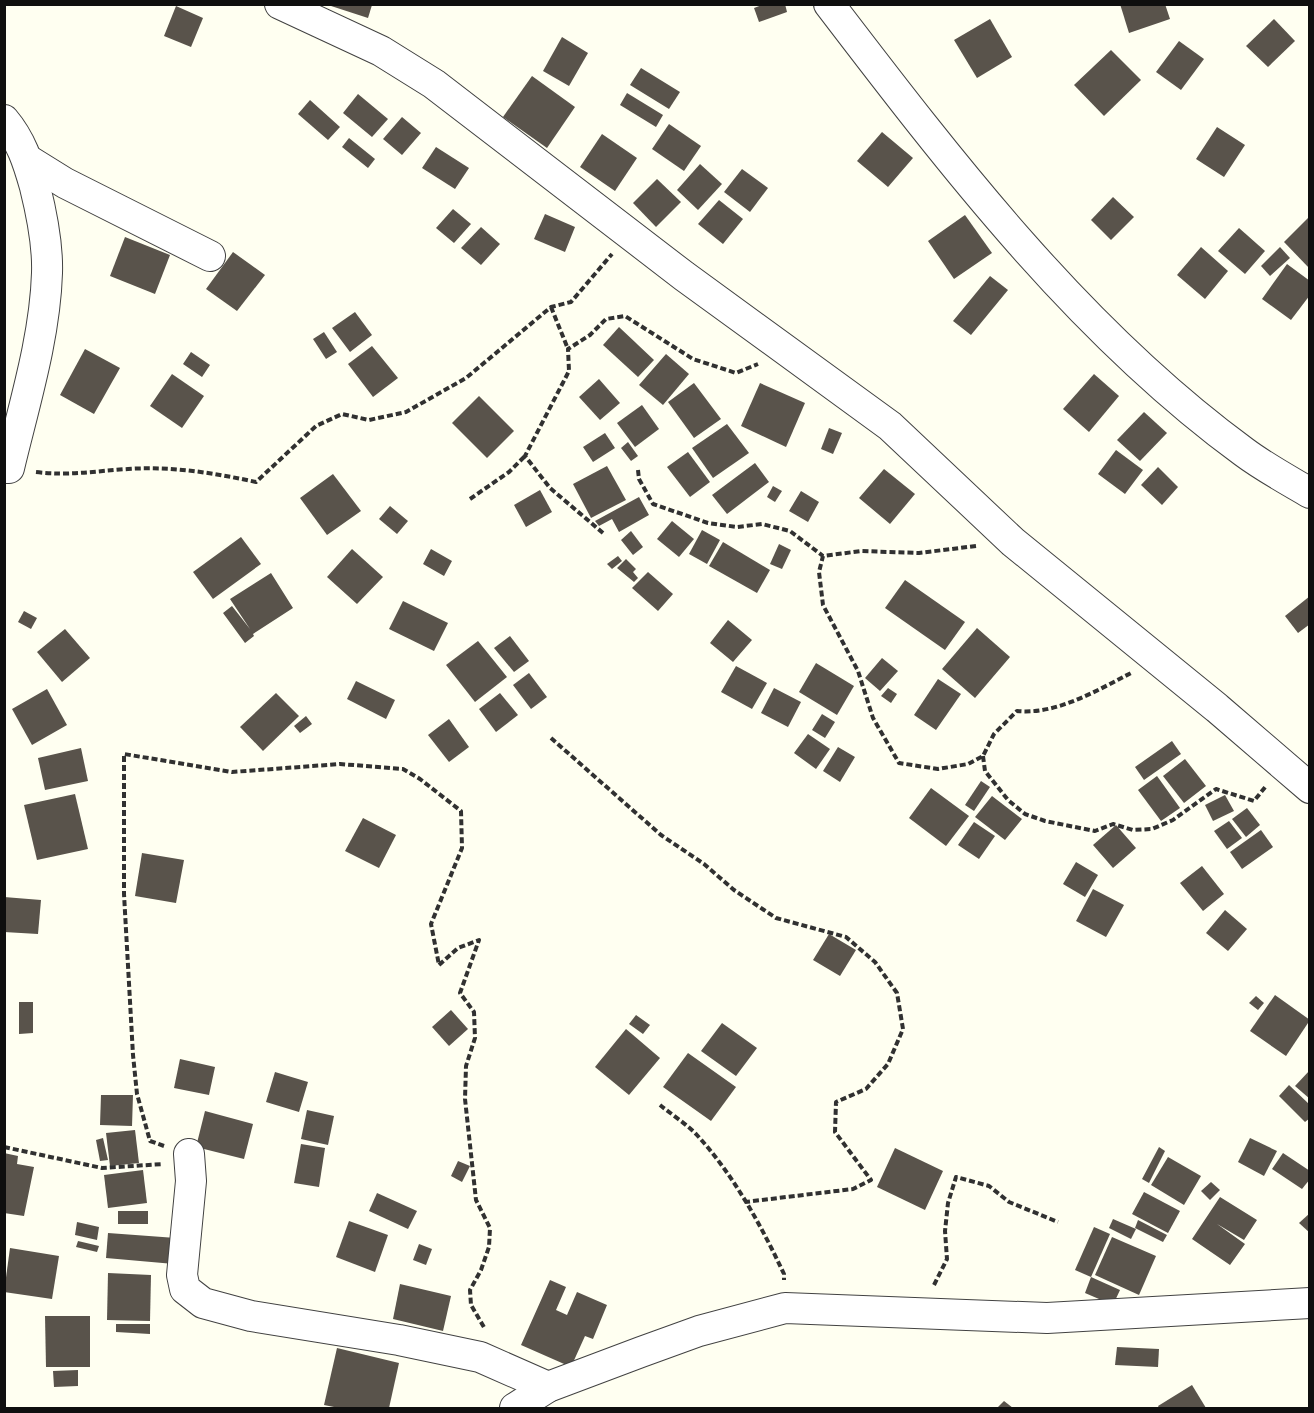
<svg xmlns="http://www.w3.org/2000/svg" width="1314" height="1413" font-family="'PT Serif',serif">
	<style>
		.building { fill: #59534b }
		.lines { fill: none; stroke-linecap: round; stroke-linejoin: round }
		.minor-casing { stroke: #424242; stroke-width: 32 }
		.path { stroke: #313131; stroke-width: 4; stroke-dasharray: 6 3; stroke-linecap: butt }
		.minor { stroke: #fff; stroke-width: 30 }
	</style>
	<rect width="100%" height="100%" fill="#fffff1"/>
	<g class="building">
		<path d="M765,4H785L787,12L759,22L754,8Z"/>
		<path d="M1120,4H1165L1170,19L1129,33Z"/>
		<path d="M328,5H372L368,18Z"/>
		<path d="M176,6L203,18L191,47L164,36Z"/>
		<path d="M990,19L1012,57L977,78L954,40Z"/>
		<path d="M1274,19L1295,41L1268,67L1246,46Z"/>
		<path d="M562,37L588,53L569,86L543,71Z"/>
		<path d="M1179,41L1204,59L1181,90L1156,72Z"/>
		<path d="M1111,50L1141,80L1104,116L1074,85Z"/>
		<path d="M641,68L680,92L669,109L630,85Z"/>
		<path d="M532,76L575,107L547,148L503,117Z"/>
		<path d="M627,93L663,115L656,127L620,105Z"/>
		<path d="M358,94L388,119L372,137L343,113Z"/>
		<path d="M310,100L340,127L328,140L298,114Z"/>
		<path d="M402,117L421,133L402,155L383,139Z"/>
		<path d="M669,124L701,146L684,171L652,149Z"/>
		<path d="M1217,127L1245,145L1224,177L1196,159Z"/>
		<path d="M882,132L913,158L888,187L857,161Z"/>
		<path d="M602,134L637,158L615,191L580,167Z"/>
		<path d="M349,138L375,159L368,168L342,147Z"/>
		<path d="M436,147L469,168L455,189L422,168Z"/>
		<path d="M700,164L722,184L698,210L677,190Z"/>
		<path d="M742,169L768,188L750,212L724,192Z"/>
		<path d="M657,179L681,202L656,227L633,203Z"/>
		<path d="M1113,197L1134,217L1111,240L1091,220Z"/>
		<path d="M719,200L743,219L723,244L698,224Z"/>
		<path d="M453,209L471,224L454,243L436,228Z"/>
		<path d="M545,214L575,227L565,252L534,239Z"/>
		<path d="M965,215L992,253L954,279L928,241Z"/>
		<path d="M1310,216V269L1284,242Z"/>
		<path d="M481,227L500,244L481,265L461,248Z"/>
		<path d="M1239,228L1265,251L1245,274L1218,251Z"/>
		<path d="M125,237L170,255L155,294L110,276Z"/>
		<path d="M1201,247L1228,271L1205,299L1177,275Z"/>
		<path d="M1280,247L1290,258L1270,276L1261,266Z"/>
		<path d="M233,252L265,275L237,311L206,289Z"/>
		<path d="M1287,264L1310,281V295L1291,320L1262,299Z"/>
		<path d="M990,276L1008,290L971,335L953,321Z"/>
		<path d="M355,312L372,335L350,352L332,328Z"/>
		<path d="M619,327L654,360L638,377L603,345Z"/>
		<path d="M324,332L337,352L326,359L313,339Z"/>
		<path d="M372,346L398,378L373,397L348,364Z"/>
		<path d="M85,349L120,368L94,414L60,395Z"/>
		<path d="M191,352L210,365L202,377L183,364Z"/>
		<path d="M666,354L689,374L663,405L639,385Z"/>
		<path d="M172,374L204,396L182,428L150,406Z"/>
		<path d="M1094,374L1119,396L1089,432L1063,409Z"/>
		<path d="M599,379L620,403L600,420L579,397Z"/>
		<path d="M694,383L721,419L694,438L668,402Z"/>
		<path d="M760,383L805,403L786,447L741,426Z"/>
		<path d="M479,396L514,431L487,458L452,423Z"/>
		<path d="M642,405L659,429L635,447L617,423Z"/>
		<path d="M1144,412L1167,433L1140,461L1117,440Z"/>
		<path d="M727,424L749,453L713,478L692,448Z"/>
		<path d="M829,428L842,433L833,454L821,449Z"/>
		<path d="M605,433L615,448L593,462L583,447Z"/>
		<path d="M628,442L638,456L631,461L621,448Z"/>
		<path d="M1116,450L1143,470L1125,494L1098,474Z"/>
		<path d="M688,452L710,482L690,497L667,467Z"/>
		<path d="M755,463L769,482L727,514L712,495Z"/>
		<path d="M607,466L626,500L591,518L573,484Z"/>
		<path d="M1158,467L1178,487L1162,505L1141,485Z"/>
		<path d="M884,469L915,494L890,524L859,498Z"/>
		<path d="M333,474L361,511L327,535L300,498Z"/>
		<path d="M773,486L782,491L775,502L767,497Z"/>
		<path d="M540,490L552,512L526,527L514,505Z"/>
		<path d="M801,491L819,502L808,522L789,511Z"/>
		<path d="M639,497L649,515L619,532L612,519L599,526L595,521Z"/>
		<path d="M390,506L408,521L397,534L379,519Z"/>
		<path d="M672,521L694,539L679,557L657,539Z"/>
		<path d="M702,530L720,540L707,564L689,554Z"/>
		<path d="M631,531L643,547L633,555L621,540Z"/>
		<path d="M241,537L261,564L213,599L193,572Z"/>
		<path d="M723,542L770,570L757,593L709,566Z"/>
		<path d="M779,544L791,550L782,569L770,564Z"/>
		<path d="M352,549L383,577L357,604L327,577Z"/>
		<path d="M431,549L452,561L444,576L423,564Z"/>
		<path d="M618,556L622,561L612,569L607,564Z"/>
		<path d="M626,559L636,569L633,572L638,578L634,582L617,568Z"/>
		<path d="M648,572L673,594L658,611L632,588Z"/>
		<path d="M271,573L293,608L253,634L254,636L245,643L223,613L232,606L250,629L230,599Z"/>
		<path d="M905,580L965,622L945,650L885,608Z"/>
		<path d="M1310,596V624L1298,633L1285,616Z"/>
		<path d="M403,601L448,623L434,651L389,629Z"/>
		<path d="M24,611L37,618L31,629L18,622Z"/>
		<path d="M728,620L752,640L733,662L710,643Z"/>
		<path d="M977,628L1010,657L975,698L942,669Z"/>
		<path d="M65,629L90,658L62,682L37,652Z"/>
		<path d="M510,636L529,661L514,672L494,648Z"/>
		<path d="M478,641L507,677L475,702L446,665Z"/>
		<path d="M882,658L898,671L880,691L865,678Z"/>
		<path d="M816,663L854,686L837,715L799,692Z"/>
		<path d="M736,666L767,683L752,709L721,692Z"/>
		<path d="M529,673L547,697L531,709L513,685Z"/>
		<path d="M938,679L961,694L936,730L914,715Z"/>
		<path d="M356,681L395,700L386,719L347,699Z"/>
		<path d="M774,688L801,702L788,727L761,713Z"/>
		<path d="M888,688L897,694L891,703L881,696Z"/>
		<path d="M47,689L67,725L32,745L12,709Z"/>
		<path d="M276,693L299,716L263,751L240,727Z"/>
		<path d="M500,693L518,715L496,732L479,709Z"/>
		<path d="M822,714L835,722L825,738L812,730Z"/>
		<path d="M306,716L312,724L300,733L294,726Z"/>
		<path d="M449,719L469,747L449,762L428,735Z"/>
		<path d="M808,734L830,749L816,769L794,753Z"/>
		<path d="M1172,741L1181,754L1144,780L1135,767Z"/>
		<path d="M838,747L855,757L840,782L823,771Z"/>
		<path d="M81,748L88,781L45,790L38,758Z"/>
		<path d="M1185,759L1206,786L1184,803L1163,776Z"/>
		<path d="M1157,776L1180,808L1161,821L1138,790Z"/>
		<path d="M981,781L990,787L974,811L965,805Z"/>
		<path d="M931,788L969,816L946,846L909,818Z"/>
		<path d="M75,794L88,849L37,860L24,805Z"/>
		<path d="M1225,795L1234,811L1213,821L1205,805Z"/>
		<path d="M992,796L1022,819L1005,840L975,817Z"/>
		<path d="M1247,808L1260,825L1246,837L1232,819Z"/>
		<path d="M363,818L396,835L379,868L345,851Z"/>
		<path d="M1229,821L1242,838L1227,849L1214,831Z"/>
		<path d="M974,822L995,836L979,859L958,845Z"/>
		<path d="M1116,825L1136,848L1113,868L1093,845Z"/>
		<path d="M1261,830L1273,847L1242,869L1230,852Z"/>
		<path d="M142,853L184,860L176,903L135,896Z"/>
		<path d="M1076,862L1098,875L1085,897L1063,884Z"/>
		<path d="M1202,866L1224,894L1203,911L1180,883Z"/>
		<path d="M1093,889L1124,905L1106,937L1076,921Z"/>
		<path d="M4,897L41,900L38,934L4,932Z"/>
		<path d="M1225,910L1247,929L1228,951L1206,933Z"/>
		<path d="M829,934L856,950L840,976L813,960Z"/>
		<path d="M1275,995L1310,1020L1286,1056L1250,1031Z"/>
		<path d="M1256,996L1264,1003L1258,1010L1249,1003Z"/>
		<path d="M19,1002H33V1033L19,1034Z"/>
		<path d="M451,1010L468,1029L449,1046L432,1027Z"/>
		<path d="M636,1015L650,1025L643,1034L629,1024Z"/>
		<path d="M722,1023L757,1048L736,1076L701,1051Z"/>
		<path d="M626,1029L660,1058L629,1095L595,1067Z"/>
		<path d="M688,1053L736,1087L711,1121L663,1087Z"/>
		<path d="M180,1059L215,1067L209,1095L174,1088Z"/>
		<path d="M1310,1070V1099L1295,1086Z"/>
		<path d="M275,1072L308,1082L299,1112L266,1102Z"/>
		<path d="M1289,1085L1310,1105V1118L1305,1122L1279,1096Z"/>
		<path d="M101,1095H133L132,1126L100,1125Z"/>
		<path d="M307,1110L334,1116L328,1145L301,1139Z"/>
		<path d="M205,1111L253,1124L244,1159L196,1147Z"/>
		<path d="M135,1130L139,1163L110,1166L106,1133Z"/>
		<path d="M103,1138L108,1160L100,1161L96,1140Z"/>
		<path d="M1250,1138L1277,1151L1264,1176L1238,1162Z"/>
		<path d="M301,1144L325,1148L319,1187L294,1183Z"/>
		<path d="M1159,1147L1165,1151L1149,1183L1142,1179Z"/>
		<path d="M895,1148L943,1171L925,1210L877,1187Z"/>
		<path d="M4,1153L18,1156L17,1164L34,1167L24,1216L4,1213Z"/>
		<path d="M1283,1153L1310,1171V1179L1302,1189L1272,1169Z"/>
		<path d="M1168,1157L1201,1176L1184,1205L1151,1185Z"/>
		<path d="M458,1161L470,1166L462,1182L451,1176Z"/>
		<path d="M143,1170L147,1203L108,1208L104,1175Z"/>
		<path d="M1211,1182L1220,1190L1210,1200L1201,1191Z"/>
		<path d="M1144,1192L1180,1211L1168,1233L1132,1214Z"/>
		<path d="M377,1193L417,1211L408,1229L369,1211Z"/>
		<path d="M1220,1197L1257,1220L1244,1240L1217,1224L1245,1244L1230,1265L1192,1239Z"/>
		<rect x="118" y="1211" width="30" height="13"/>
		<path d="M1310,1213V1233L1299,1223Z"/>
		<path d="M1113,1219L1136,1229L1131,1239L1109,1228Z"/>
		<path d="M1138,1220L1167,1235L1163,1242L1135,1228Z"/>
		<path d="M349,1221L388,1235L375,1272L336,1257Z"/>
		<path d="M77,1222L99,1227L97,1240L75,1235Z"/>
		<path d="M1094,1227L1110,1234L1091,1277L1075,1270Z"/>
		<path d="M108,1233L176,1238L174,1264L106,1258Z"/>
		<path d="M1112,1237L1156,1256L1139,1295L1095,1275Z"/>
		<path d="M78,1241L99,1246L97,1252L76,1247Z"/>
		<path d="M419,1244L432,1249L426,1265L413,1260Z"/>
		<path d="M10,1248L59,1256L52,1299L4,1292Z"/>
		<path d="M108,1273L151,1275L150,1321L107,1320Z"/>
		<path d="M1091,1277L1120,1290L1113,1305L1085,1293Z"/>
		<path d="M550,1280L566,1287L556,1310L567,1315L577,1292L607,1305L593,1339L585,1336L571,1367L521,1345Z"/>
		<path d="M400,1284L451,1296L443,1331L393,1319Z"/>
		<path d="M45,1316H90V1367H46Z"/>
		<path d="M116,1324H150V1334L116,1332Z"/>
		<path d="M1117,1347L1159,1349L1158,1367L1115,1365Z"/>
		<path d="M337,1348L399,1363L389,1408H339L324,1405Z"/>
		<path d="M78,1370V1386L54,1387L53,1371Z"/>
		<path d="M1192,1385L1206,1408H1159L1158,1406Z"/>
		<path d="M1004,1401L1013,1408H997Z"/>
	</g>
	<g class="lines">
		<g class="minor-casing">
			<g id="minor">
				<path d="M280,4L381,51L434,84L684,276L890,426L1013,542L1217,708L1310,788"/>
				<path d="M829,4C952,165 1080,332 1244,452C1264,467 1288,480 1310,493"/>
				<path d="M4,120C21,140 28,162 35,187C42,215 48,244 47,273C45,338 24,405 9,468H4"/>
				<path d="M28,160L65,183L210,256"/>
				<path d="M189,1154L191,1181L182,1275L185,1289L203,1303L251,1316L399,1340L480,1357L548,1387"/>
				<path d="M515,1408L548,1387L641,1352L699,1331L785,1308L1047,1318L1310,1303"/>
			</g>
		</g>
		<g class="path">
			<path d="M551,307L568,349"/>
			<path d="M638,470L639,479L653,504L708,523L737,527L762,524L790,531L823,556"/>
			<path d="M36,472C70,476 95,471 128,469C172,466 214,473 256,482L316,426L342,414L369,420L406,412L466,378L551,307L571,302L612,254"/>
			<path d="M470,499L509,472L525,456"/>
			<path d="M603,533L550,488L525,456L569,371L568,349L590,335L606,319L625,316L693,359L736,373L758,364"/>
			<path d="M976,546L919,553L861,551L823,556L819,572L823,605L858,671L873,718L899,763L938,769L968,764L983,756L994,734L1017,711C1056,715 1096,691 1131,673"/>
			<path d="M551,738L661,835L704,864L734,890L776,918L846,937L875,962L897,993L903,1029L888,1064L866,1089L836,1102L835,1132L871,1180L853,1189L745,1202"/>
			<path d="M983,756L985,771L1008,800L1025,814L1045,821L1095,831L1113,824L1133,830L1152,829L1173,820L1216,789L1254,801L1266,786"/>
			<path d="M439,965L458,948L479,940L460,993L474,1012L475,1038L466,1066L465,1099L476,1200L490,1228L489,1247L481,1270L470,1290L471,1305L485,1329"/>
			<path d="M660,1105C671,1114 685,1123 696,1134C733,1174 761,1225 784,1274V1280"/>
			<path d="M164,1146L150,1141L137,1094L133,1055L124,894V754L232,772L340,764L403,769L420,779L461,811L462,848L431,924L439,965"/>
			<path d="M4,1147L102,1168L163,1164"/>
			<path d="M934,1285L947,1259L945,1231L948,1203L956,1177L989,1186L1009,1202L1058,1222"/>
		</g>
		<use href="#minor" class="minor"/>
	</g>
	<rect width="1314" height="1413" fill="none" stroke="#0f0f0f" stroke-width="12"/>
</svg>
